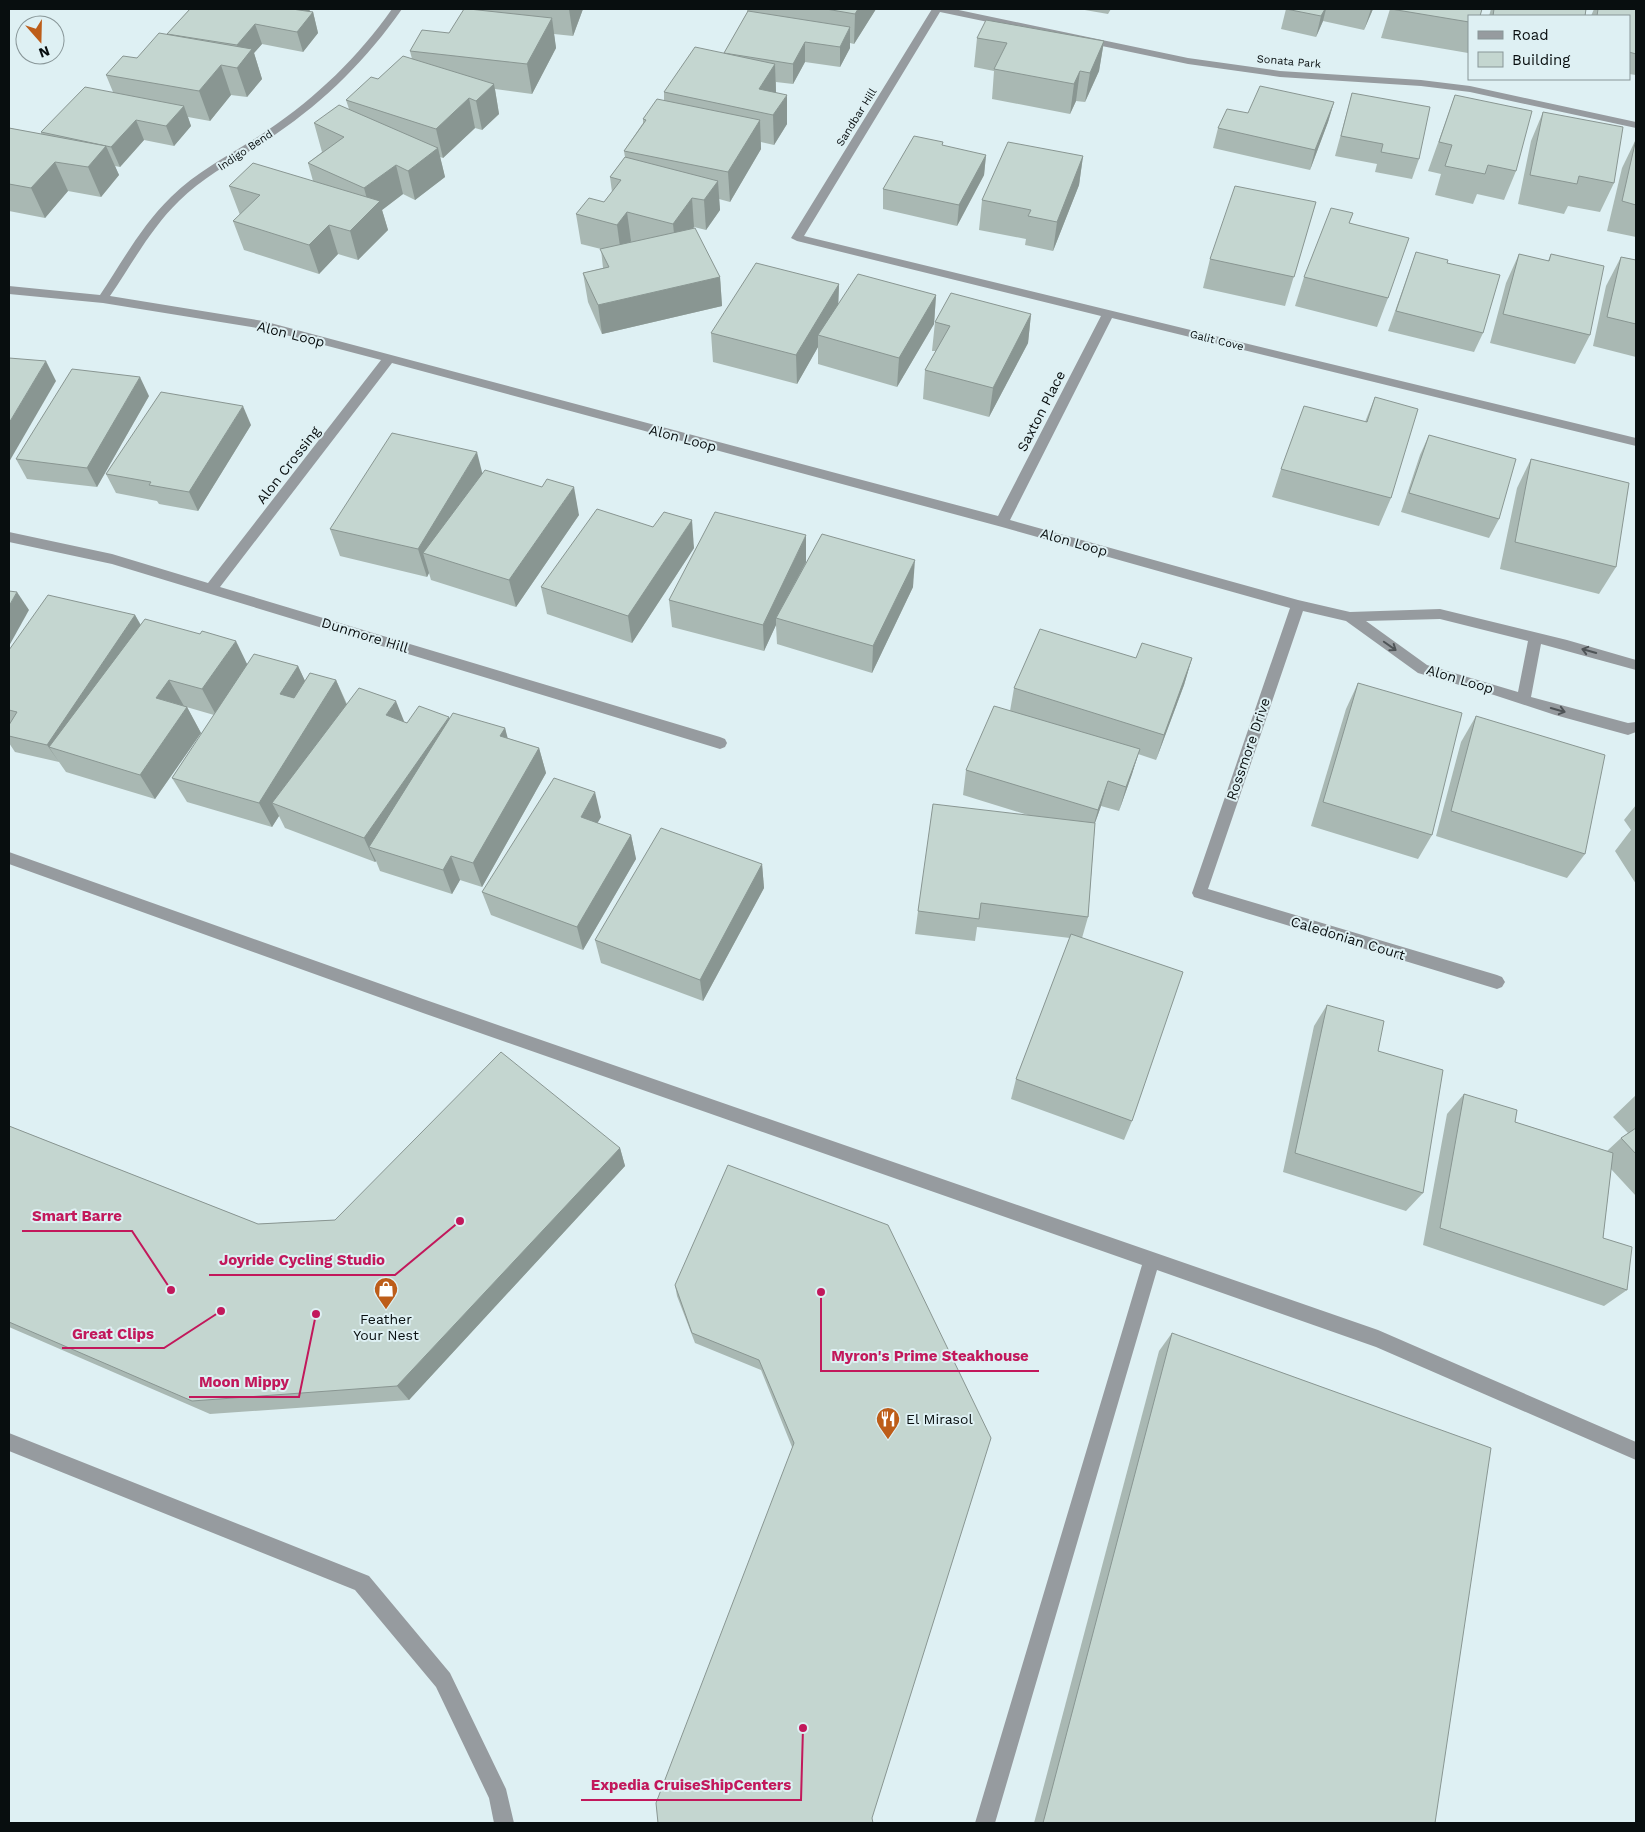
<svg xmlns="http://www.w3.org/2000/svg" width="1645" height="1832" font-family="'Work Sans',sans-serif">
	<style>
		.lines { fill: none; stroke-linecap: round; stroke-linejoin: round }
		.minor { fill: #969b9f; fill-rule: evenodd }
		.wall { fill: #a9b8b3 }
		.shaded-wall { fill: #899692 }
		.building { fill: #c4d6d0; stroke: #899692 }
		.oneway { stroke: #4f5457 }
		.labels { text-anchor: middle; stroke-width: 4; stroke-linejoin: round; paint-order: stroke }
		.far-street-label { font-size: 11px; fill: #080e0f; stroke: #def0f3 }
		.street-label { font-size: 14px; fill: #080e0f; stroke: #def0f3 }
		.poi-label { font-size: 14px; fill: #080e0f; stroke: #def0f3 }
		.leader { fill: none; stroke: #c2185b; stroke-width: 2 }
		.callout-dot { fill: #c2185b; stroke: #def0f3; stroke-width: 2 }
		.callout-label { font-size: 15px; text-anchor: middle; font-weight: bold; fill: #c2185b; stroke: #def0f3; stroke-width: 4; stroke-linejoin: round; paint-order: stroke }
	</style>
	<rect width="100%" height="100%" fill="#def0f3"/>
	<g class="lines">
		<g class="minor">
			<path d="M392,9H402C367,59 326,100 276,134C244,156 207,173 179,201C151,228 132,264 110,296L263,321L998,516L1101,316L797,241L791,238L932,9H954L1188,58L1280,71L1421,80L1470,86L1636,122V128L1470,92L1421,86L1280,77L1188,64L940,12L804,236L1636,438V446L1112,318L1010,520L1298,600L1350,612L1440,609L1567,640L1636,660V670L1541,644L1531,697L1628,723L1636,722V732L1628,735L1555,715L1494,695L1418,673L1346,621L1303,611L1208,889L1497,975L1502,977L1505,982L1502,987L1497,989L1194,897L1192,893L1290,608L1002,527L392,363L220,587L720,737L725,739L727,743L725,747L720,749L112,564L9,542V532L112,554L208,583L381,360L263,329L103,303L9,294V286L100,295C122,262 142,225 171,197C199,169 236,152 268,130C317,97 358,57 392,9ZM1440,619L1528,641L1518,692L1427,665L1366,621Z"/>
			<path d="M9,852L423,999L1378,1330L1636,1442V1460L1376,1347L1157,1270L995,1823H975L1142,1265L423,1013L9,864Z"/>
			<path d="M9,1433L369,1576L450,1673L506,1789L514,1823H494L489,1798L436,1687L355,1590L9,1451Z"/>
		</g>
	</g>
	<g class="wall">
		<path d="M190,9H311L308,12H313L318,33L303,52L262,44L254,53L262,79L247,97L231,95L210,121L188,117L191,126L174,146L144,140L120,167L115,166L119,175L101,197L68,191L45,218L9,211V128L41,134V132L113,92L106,75L137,58L168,35L167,34Z"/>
		<path d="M477,9H583L573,36L554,34L556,48L532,94L495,89L499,114L482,130L475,128L443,158L440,157L445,177L415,200L403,194L382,210L388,230L358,260L338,254L319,274L244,250L233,221L240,215L229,186L313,181L308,163L322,152L314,123L349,109L346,100L378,79L412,59L410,51L449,33L477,10Z"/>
		<path d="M747,9H876L854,44L850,43V48L840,67L805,62L793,84L776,82V92L787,124L774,145L761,142V149L730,202L719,199L720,210L706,230L694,227L693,228L720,277L722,306L602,334L588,302L583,273L603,268L601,249L581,244L576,214L604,202L612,192L610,177L625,157L624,151L643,123V119L664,100V92L724,53L747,13Z"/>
		<path d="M1079,9H1111L1108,14Z"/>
		<path d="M1286,9H1373L1364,30L1323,21L1316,37L1281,29Z"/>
		<path d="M1390,9H1482L1469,16V50L1468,53L1381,38Z"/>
		<path d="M1491,9H1586L1585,16H1489Z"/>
		<path d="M1594,9H1636V75L1629,74V16H1591Z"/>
		<path d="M977,38L1104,41L1099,71L1085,102L1076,101L1070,114L992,99L994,71L974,67Z"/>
		<path d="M1352,93L1419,159L1412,179L1375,172L1377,164L1335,156Z"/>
		<path d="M1455,95L1516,171L1504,200L1477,194L1473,204L1435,195L1441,174L1428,171Z"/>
		<path d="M1334,102L1328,122L1310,170L1213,148L1218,128L1248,113Z"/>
		<path d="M1543,112L1614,183L1600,212L1568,206L1564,214L1518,204L1531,141Z"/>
		<path d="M1636,139V237L1607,231L1622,168Z"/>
		<path d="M986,155L984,175L957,226L883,209V189Z"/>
		<path d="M1083,156L1079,185L1053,251L1025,245L1026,239L979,230L982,200Z"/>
		<path d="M1316,202L1285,306L1203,288L1210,259Z"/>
		<path d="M1353,213L1349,224L1388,298L1377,327L1295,306L1304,277Z"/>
		<path d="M1416,252L1447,263L1483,333L1474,352L1388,331Z"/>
		<path d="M1519,254L1548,261L1551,254L1590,335L1575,364L1490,343L1506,283Z"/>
		<path d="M1621,257L1636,260V357L1593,346L1606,286Z"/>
		<path d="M839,284L838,304L936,295L934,324L897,387L818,364V347L797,384L713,362L711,333Z"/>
		<path d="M1031,314L1028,343L989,417L923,399L925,370L936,351H932L935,322Z"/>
		<path d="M149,396L97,487L27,479L16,459Z"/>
		<path d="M1375,397L1391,498L1379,526L1272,497L1281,469L1365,422Z"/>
		<path d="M251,425L198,511L159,504L157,501L116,493L106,474Z"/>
		<path d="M1429,435L1499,519L1489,538L1401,512L1420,455Z"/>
		<path d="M1531,459L1616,567L1599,594L1500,569L1517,488Z"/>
		<path d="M482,473L579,515L516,607L431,580L429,573L427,577L340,556L330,529Z"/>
		<path d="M694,548L632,643L547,614L541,587Z"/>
		<path d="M806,562L913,587L872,673L777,644L776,625L764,651L672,627L669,600Z"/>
		<path d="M135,615L141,625L248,664L298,666L305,681L336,680L347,704L407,723L449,717V718L505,728L507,738L539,748L546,773L482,887L460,880L452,894L380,871L376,861L375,862L285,828L279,816L272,827L187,802L172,778L214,715L183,706L187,707L201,733L155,799L66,772L59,762L15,752L9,743V650Z"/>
		<path d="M1136,658H1192L1184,685L1156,760L1138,754L1132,774L1119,811L1101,806L1095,823L1088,917L1082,938L1132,1121L1124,1140L1011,1099L1016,1079L1070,938L977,927L975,941L915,934L918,911L1031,816L963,795L966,770L1010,711L1014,688Z"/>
		<path d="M1358,683L1432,835L1418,859L1311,826L1346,709Z"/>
		<path d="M1476,716L1585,854L1567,878L1436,836L1461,742Z"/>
		<path d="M1636,805V884L1615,851L1631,830L1624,820Z"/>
		<path d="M601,817L597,823L631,835L636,859L583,950L491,915L482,892Z"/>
		<path d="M762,864L764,888L703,1001L601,963L595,940Z"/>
		<path d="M1327,1005L1378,1051L1423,1193L1406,1211L1283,1172L1314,1026Z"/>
		<path d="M1464,1094L1515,1122L1607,1151L1621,1138L1628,1133L1613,1117L1636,1095V1196L1611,1169L1603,1238L1627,1290L1604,1306L1423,1245L1447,1114Z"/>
		<path d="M9,1126L258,1224L335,1220L620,1148L625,1166L409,1400L210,1414L9,1327Z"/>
		<path d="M888,1225L872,1818L792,1447L761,1370L695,1343L677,1296L675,1285Z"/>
		<path d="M1172,1333L1435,1823H1034L1159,1351Z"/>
	</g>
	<g class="shaded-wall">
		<path d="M297,9H311L300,21Z"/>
		<path d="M569,9H583L573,36Z"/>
		<path d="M858,9H876L854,44L855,14Z"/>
		<path d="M1325,9H1326L1323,21L1316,37L1321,16Z"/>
		<path d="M1371,9H1373L1364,30Z"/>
		<path d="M313,12L318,33L303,52L297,32Z"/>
		<path d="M552,18L556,48L532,94L527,64Z"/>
		<path d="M255,24L262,44L254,53L262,79L247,97L237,68L242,62L237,45Z"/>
		<path d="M850,27V48L840,67V47Z"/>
		<path d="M1104,41L1099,71L1085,102L1090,73Z"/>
		<path d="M805,42V62L793,84V64Z"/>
		<path d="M775,64L776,93L759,89Z"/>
		<path d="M221,65L231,95L210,121L199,91Z"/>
		<path d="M1080,71L1076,101L1070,114L1074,84Z"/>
		<path d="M494,84L499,114L482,130L476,101Z"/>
		<path d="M787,95V124L774,145L773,115Z"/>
		<path d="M469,98L475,128L443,158L436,129Z"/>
		<path d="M1334,102L1328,122L1310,170L1315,150Z"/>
		<path d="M184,106L191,126L174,146L166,126Z"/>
		<path d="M136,120L144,140L120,167L111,147Z"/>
		<path d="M760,120L761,149L730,202L728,172Z"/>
		<path d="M106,146L119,175L101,197L88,167Z"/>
		<path d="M438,148L445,177L415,200L408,171Z"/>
		<path d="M986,155L984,175L957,226L959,205Z"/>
		<path d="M1083,156L1079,185L1053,251L1057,222Z"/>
		<path d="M55,162L68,191L45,218L31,188Z"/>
		<path d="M396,165L403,194L382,210L388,230L358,260L350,231L370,210L364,188Z"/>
		<path d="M718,181L720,210L706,230L704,200Z"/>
		<path d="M692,198L694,227L676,253L673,224Z"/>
		<path d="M627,212L631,241L621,254L617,225Z"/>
		<path d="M329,225L338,254L319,274L309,245Z"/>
		<path d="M720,277L722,306L602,334L598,305Z"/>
		<path d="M839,284L838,313L818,335V347L797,384L796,355Z"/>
		<path d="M936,295L934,324L897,387L899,358Z"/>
		<path d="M1031,314L1028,343L989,417L993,388Z"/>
		<path d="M46,361L56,381L9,462V423Z"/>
		<path d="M140,377L149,396L97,487L87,468Z"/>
		<path d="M243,406L251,425L198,511L189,492Z"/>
		<path d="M477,452L484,480L423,553L429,573L427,577L418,549Z"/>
		<path d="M574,487L579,515L516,607L509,580Z"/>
		<path d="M692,520L694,548L632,643L628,616Z"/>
		<path d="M806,535V562L776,618V625L764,651L763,625Z"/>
		<path d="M915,560L913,587L872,673L873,646Z"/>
		<path d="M17,592L29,610L9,646V606Z"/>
		<path d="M135,615L145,633L49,747L59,762L47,745Z"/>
		<path d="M236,641L249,668L216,715L202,689Z"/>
		<path d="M1192,658L1184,685L1156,760L1164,735Z"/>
		<path d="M298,666L310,692L292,720L280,694Z"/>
		<path d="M169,680L184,706L156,698Z"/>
		<path d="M336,680L347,706L272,803L279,816L272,827L259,803Z"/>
		<path d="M396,701L406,726L386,715Z"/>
		<path d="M187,707L201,733L155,799L140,775Z"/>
		<path d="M449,717L457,743L369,847L376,861L375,862L364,838Z"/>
		<path d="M505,728L512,754L500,736Z"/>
		<path d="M539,748L546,773L482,887L473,863Z"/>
		<path d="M1140,749L1132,774L1119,811L1126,787Z"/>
		<path d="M1108,781L1101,806L1091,834L1098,810Z"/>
		<path d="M595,792L601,817L587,841L581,817Z"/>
		<path d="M631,835L636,859L583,950L577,927Z"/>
		<path d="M451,856L460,880L452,894L443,870Z"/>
		<path d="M762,864L764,888L703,1001L700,980Z"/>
		<path d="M620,1148L625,1166L409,1400L397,1386Z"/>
	</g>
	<g class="building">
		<path d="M190,9H292L313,12L297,32L255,24L237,45L167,34Z"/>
		<path d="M464,9H469L552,18L527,64L410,51L422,30L449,33Z"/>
		<path d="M826,9H858L855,14Z"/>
		<path d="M1286,9H1325L1321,16Z"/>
		<path d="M1391,9H1482L1480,16H1469V22Z"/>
		<path d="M1494,9H1586L1585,16H1493Z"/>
		<path d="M1598,9H1636V54L1629,52V16H1597Z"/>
		<path d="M748,11L850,27L840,47L805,42L793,64L724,53Z"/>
		<path d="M986,20L1104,41L1090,73L1080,71L1074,84L994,69L1007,43L977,38Z"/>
		<path d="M159,33L252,49L237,68L221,65L199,91L106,75L123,56L137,58Z"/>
		<path d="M695,47L775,64L759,89L787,95L773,115L664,92Z"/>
		<path d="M403,56L494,84L476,101L469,98L436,129L346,100L371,77L378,79Z"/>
		<path d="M1260,86L1334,102L1315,150L1218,128L1227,109L1248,113Z"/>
		<path d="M85,87L184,106L166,126L136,120L111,147L41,132Z"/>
		<path d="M1352,93L1430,107L1419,159L1381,152L1383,144L1341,136Z"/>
		<path d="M1455,95L1532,111L1516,171L1488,165L1485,174L1445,166L1452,145L1439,142Z"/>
		<path d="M657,99L760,120L728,172L624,151L646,120L643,119Z"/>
		<path d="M339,105L438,148L408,171L396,165L364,188L308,163L344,137L314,123Z"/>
		<path d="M1543,112L1623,127L1614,183L1579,176L1577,184L1530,175Z"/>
		<path d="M9,128L106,146L88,167L55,162L31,188L9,184Z"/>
		<path d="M914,136L943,142L942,145L986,155L959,205L883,189Z"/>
		<path d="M1636,139V205L1622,201Z"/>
		<path d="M1008,142L1083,156L1057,222L1028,216L1031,210L982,200Z"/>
		<path d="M625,157L718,181L704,200L692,198L673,224L627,212L617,225L576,214L589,198L604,202L621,180L610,177Z"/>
		<path d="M253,163L380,201L350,231L329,225L309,245L233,221L260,195L229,186Z"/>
		<path d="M1235,186L1316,202L1294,277L1210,259Z"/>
		<path d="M1331,208L1353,213L1349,223L1409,238L1388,298L1304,277Z"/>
		<path d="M695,228L720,277L598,305L583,273L609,267L600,249Z"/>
		<path d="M1416,252L1448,260L1447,263L1500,275L1483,333L1396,311Z"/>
		<path d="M1519,254L1549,261L1551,254L1604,266L1590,335L1503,314Z"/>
		<path d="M1621,257L1636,260V324L1607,317Z"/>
		<path d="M756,263L839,284L796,355L711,333Z"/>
		<path d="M858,274L936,295L899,358L818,335Z"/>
		<path d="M951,293L1031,314L993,388L925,370L950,326L935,322Z"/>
		<path d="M9,358L46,361L9,423Z"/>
		<path d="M72,369L140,377L87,468L16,459Z"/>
		<path d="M161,392L243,406L189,492L149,485L151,482L106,474Z"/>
		<path d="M1375,397L1418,409L1391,498L1281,469L1304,406L1367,422Z"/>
		<path d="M392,433L477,452L418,549L330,529Z"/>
		<path d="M1429,435L1516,459L1499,519L1409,493Z"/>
		<path d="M1531,459L1629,483L1616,567L1515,542Z"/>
		<path d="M485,470L542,487L547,479L574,487L509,580L423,553Z"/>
		<path d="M597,509L653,527L664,512L692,520L628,616L541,587Z"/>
		<path d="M715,512L806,535L763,625L669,600Z"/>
		<path d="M822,534L915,560L873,646L776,618Z"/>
		<path d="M9,591L17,592L9,606Z"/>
		<path d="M48,595L135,615L47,745L9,736V725L17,712L9,710V650Z"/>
		<path d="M145,619L200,634L202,631L236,641L202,689L169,680L156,698L187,707L140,775L49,747Z"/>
		<path d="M1040,629L1136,658L1142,643L1192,658L1164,735L1014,688Z"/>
		<path d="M254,654L298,666L280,694L294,698L310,673L336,680L259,803L172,778Z"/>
		<path d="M1358,683L1462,713L1432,835L1323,802Z"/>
		<path d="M359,688L396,701L386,715L407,723L419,706L449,717L364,838L272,803Z"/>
		<path d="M994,706L1140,749L1126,787L1108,781L1098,810L966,770Z"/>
		<path d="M453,713L505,728L500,736L539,748L473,863L451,856L443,870L369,847Z"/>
		<path d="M1476,716L1605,755L1585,854L1451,811Z"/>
		<path d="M554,778L595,792L581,817L631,835L577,927L482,892Z"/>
		<path d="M933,804L1095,823L1088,917L981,903L979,919L918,911Z"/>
		<path d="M661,828L762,864L700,980L595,940Z"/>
		<path d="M1071,934L1183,972L1132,1121L1016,1079Z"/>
		<path d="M1327,1005L1384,1021L1378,1051L1443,1070L1423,1193L1295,1153Z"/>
		<path d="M501,1052L620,1148L397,1386L192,1401L9,1322V1126L258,1224L335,1220Z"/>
		<path d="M1464,1094L1517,1110L1515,1122L1613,1153L1603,1238L1632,1247L1627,1290L1440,1228Z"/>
		<path d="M1636,1128V1154L1621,1138Z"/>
		<path d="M728,1165L888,1225L991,1438L872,1818L873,1823H658L656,1803L794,1443L759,1360L692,1333L675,1285Z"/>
		<path d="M1172,1333L1491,1448L1435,1823H1043Z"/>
	</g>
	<defs><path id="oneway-shaft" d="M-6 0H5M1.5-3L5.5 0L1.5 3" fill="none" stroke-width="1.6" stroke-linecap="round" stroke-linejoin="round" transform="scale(1.25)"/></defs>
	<g class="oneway">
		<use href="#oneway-shaft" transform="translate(1390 646) rotate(35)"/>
		<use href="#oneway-shaft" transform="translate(1589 651) rotate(-164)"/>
		<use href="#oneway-shaft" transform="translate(1558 710) rotate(16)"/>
	</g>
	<defs>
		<g id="shop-pin" transform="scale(1.25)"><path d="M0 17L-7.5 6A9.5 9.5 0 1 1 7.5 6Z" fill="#bd5d19" stroke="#def0f3"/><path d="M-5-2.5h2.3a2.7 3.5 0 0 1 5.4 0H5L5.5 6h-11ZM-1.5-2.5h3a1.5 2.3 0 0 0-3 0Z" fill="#fff"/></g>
		<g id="restaurant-pin" transform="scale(1.25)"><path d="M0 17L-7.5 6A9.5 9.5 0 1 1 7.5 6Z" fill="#bd5d19" stroke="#def0f3"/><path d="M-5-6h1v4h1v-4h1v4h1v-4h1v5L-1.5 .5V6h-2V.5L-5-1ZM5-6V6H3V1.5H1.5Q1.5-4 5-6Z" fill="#fff"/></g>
	</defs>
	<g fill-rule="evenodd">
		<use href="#shop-pin" x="386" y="1289"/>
		<use href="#restaurant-pin" x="888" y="1419"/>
	</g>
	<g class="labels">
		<g class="far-street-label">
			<text transform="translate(1289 61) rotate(5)" y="4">Sonata Park</text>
			<text transform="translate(856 117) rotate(-58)" y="4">Sandbar Hill</text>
			<text transform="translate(245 150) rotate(-34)" y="4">Indigo Bend</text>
			<text transform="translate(1217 340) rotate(14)" y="4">Galit Cove</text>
		</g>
		<g class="street-label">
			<text transform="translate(291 334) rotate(14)" y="5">Alon Loop</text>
			<text transform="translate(1041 411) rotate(-63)" y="5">Saxton Place</text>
			<text transform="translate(683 438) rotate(15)" y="5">Alon Loop</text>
			<text transform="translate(288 465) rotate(-52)" y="5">Alon Crossing</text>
			<text transform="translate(1074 542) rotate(16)" y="5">Alon Loop</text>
			<text transform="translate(365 635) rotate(17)" y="5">Dunmore Hill</text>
			<text transform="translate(1460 679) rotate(17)" y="5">Alon Loop</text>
			<text transform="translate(1248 749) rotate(-71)" y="5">Rossmore Drive</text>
			<text transform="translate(1348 938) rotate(17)" y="5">Caledonian Court</text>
		</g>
		<g class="poi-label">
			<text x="386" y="1324">Feather<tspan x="386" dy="16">Your Nest</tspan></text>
			<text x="906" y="1424" text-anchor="start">El Mirasol</text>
		</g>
	</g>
	<path class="leader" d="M171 1290L132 1231H22M460 1221L395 1275H209M221 1311L164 1348H62M821 1292L821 1371H1039M316 1314L299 1397H189M803 1728L801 1800H581"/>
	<g class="callout-dot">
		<circle cx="171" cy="1290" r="5"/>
		<circle cx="460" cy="1221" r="5"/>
		<circle cx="221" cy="1311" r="5"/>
		<circle cx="821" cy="1292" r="5"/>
		<circle cx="316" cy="1314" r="5"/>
		<circle cx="803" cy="1728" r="5"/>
	</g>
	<g class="callout-label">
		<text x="77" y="1221">Smart Barre</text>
		<text x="302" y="1265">Joyride Cycling Studio</text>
		<text x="113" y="1339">Great Clips</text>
		<text x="930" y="1361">Myron's Prime Steakhouse</text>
		<text x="244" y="1387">Moon Mippy</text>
		<text x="691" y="1790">Expedia CruiseShipCenters</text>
	</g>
	<rect width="1645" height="1832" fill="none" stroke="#080e0f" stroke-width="20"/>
	<rect x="1468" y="15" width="162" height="65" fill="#def0f3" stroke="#889698"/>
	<rect x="1478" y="31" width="25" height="8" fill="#969b9f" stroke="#889698"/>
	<text x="1512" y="40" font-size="15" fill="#080e0f">Road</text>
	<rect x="1478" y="52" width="25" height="15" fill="#c4d6d0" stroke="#889698"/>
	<text x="1512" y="65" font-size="15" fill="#080e0f">Building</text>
	<g transform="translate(40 40) rotate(160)"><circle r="24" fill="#def0f3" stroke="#889698"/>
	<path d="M0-4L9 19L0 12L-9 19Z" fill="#bd5d19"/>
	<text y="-8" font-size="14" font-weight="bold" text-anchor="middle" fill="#080e0f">N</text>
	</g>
</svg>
